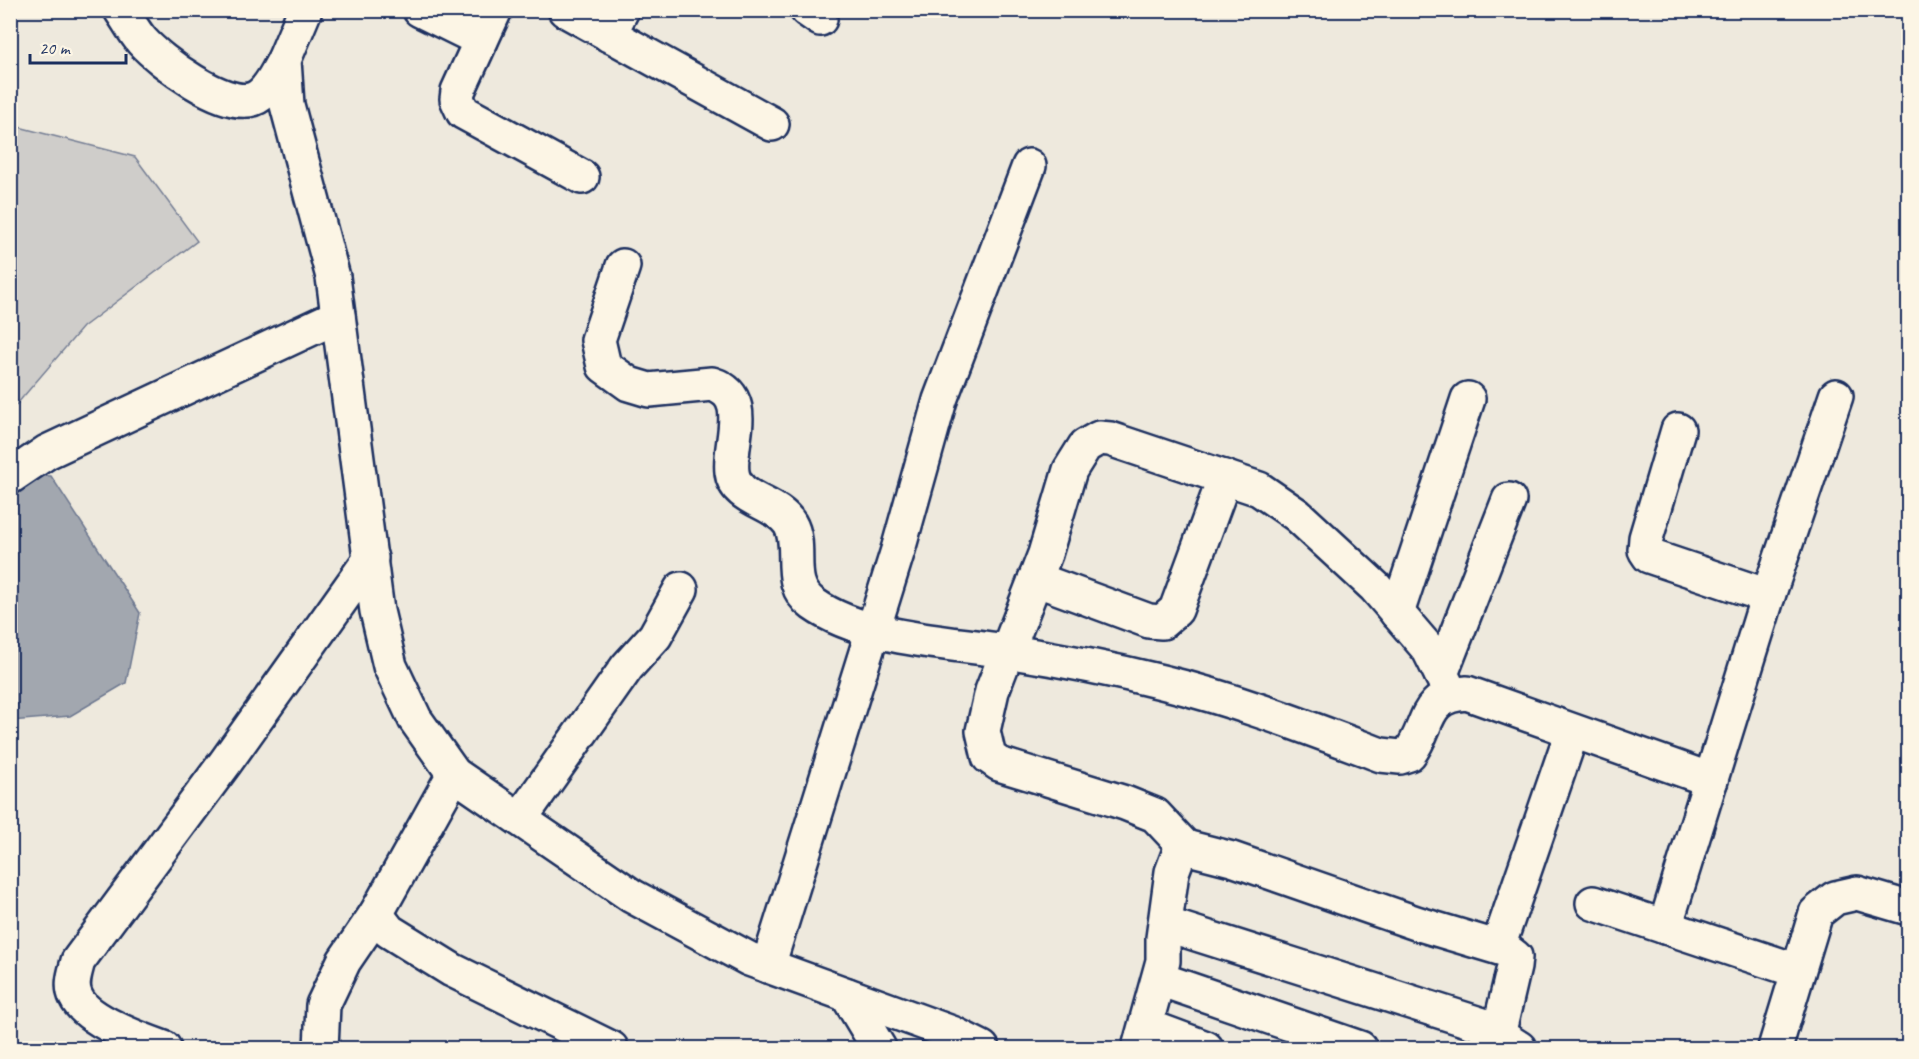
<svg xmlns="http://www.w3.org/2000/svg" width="1919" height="1059" font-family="Caveat,sans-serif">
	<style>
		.green { fill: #cfcdca; stroke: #757e94; stroke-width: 1.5 }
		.water { fill: #a2a7af; stroke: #6c778f; stroke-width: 1.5 }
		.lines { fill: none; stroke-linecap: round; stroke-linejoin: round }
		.street-casing { stroke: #1b2f5e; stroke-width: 38 }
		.street { stroke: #fcf5e5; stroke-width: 33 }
	</style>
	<rect width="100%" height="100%" fill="#eee9dd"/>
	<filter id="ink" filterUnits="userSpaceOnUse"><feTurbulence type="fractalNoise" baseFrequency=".0167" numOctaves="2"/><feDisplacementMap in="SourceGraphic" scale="12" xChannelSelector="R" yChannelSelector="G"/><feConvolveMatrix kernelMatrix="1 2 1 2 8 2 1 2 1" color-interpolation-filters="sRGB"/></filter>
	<g filter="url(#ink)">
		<path class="green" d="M11,125L135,157L197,241L83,327L11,411Z"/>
		<path class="water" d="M26,475L51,476L140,613L126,683L70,716L11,721V483Z"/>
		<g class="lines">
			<g class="street-casing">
				<g id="street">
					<path d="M121,10C128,20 134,32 142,41C161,62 224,109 253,99C268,94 277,72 284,60"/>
					<path d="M305,10L284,60L287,105L333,277L377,611L390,666L415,719L454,774L632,896L749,959L952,1033L982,1048"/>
					<path d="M420,10L481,40"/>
					<path d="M495,10L458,91L457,99L463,112L582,177"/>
					<path d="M565,10L772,124"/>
					<path d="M807,10L820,19"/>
					<path d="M609,35L622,10"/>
					<path d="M623,266L598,340L604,366L629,384L649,390L712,384C753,397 728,442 732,472C735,501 776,501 790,524C804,548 784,583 813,604C862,639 947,642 1005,651C1058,659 1110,669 1162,682C1237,700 1309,728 1381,755L1400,757L1409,754C1431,726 1421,696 1467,693L1711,780"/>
					<path d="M1678,430L1646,538L1645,550L1649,556L1768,596"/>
					<path d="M10,477L47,452L338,316"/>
					<path d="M1035,579L1149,621L1162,622L1176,610L1225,477"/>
					<path d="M1397,613L1468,399"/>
					<path d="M1441,674L1509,500"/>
					<path d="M520,819L627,667L655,636L681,589"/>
					<path d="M1185,847L1155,815L1125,803L999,764L989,757L983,731L992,691L1045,554L1070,470L1085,446L1099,438L1110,439L1259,489L1297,515L1375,587L1429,650L1451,694"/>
					<path d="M1593,903L1798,971"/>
					<path d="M376,914L454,774"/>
					<path d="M1165,924L1483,1025L1519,1048"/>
					<path d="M1665,927L1766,602L1836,396"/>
					<path d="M1498,947L1572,732"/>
					<path d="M768,966L898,550L940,400L1029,166"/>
					<path d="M1159,979L1360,1048"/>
					<path d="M847,995L879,1048"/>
					<path d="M1147,1026L1206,1048"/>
					<path d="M164,1048C141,1040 86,1020 76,997C70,985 75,973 78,961L225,763L371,558"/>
					<path d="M321,1048L323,1005L344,961L376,914L389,931L452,970L611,1048"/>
					<path d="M1139,1048L1163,961V938L1172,872L1178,856L1185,847L1232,859L1416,923L1506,950L1515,957L1514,967L1495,1048"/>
					<path d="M1775,1048L1816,913L1835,898L1857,893L1908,908"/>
				</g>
			</g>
			<use href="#street" class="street"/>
		</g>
	</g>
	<rect width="1919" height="1059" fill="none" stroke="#fcf5e5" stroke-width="36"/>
	<rect x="18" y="18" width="1883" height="1023" fill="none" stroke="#1b2f5e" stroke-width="2" filter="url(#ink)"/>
	<path d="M30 54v9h96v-9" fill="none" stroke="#1b2f5e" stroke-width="3"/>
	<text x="39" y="54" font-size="18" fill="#1b2f5e" stroke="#fcf5e5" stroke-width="4.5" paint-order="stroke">20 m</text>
</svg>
